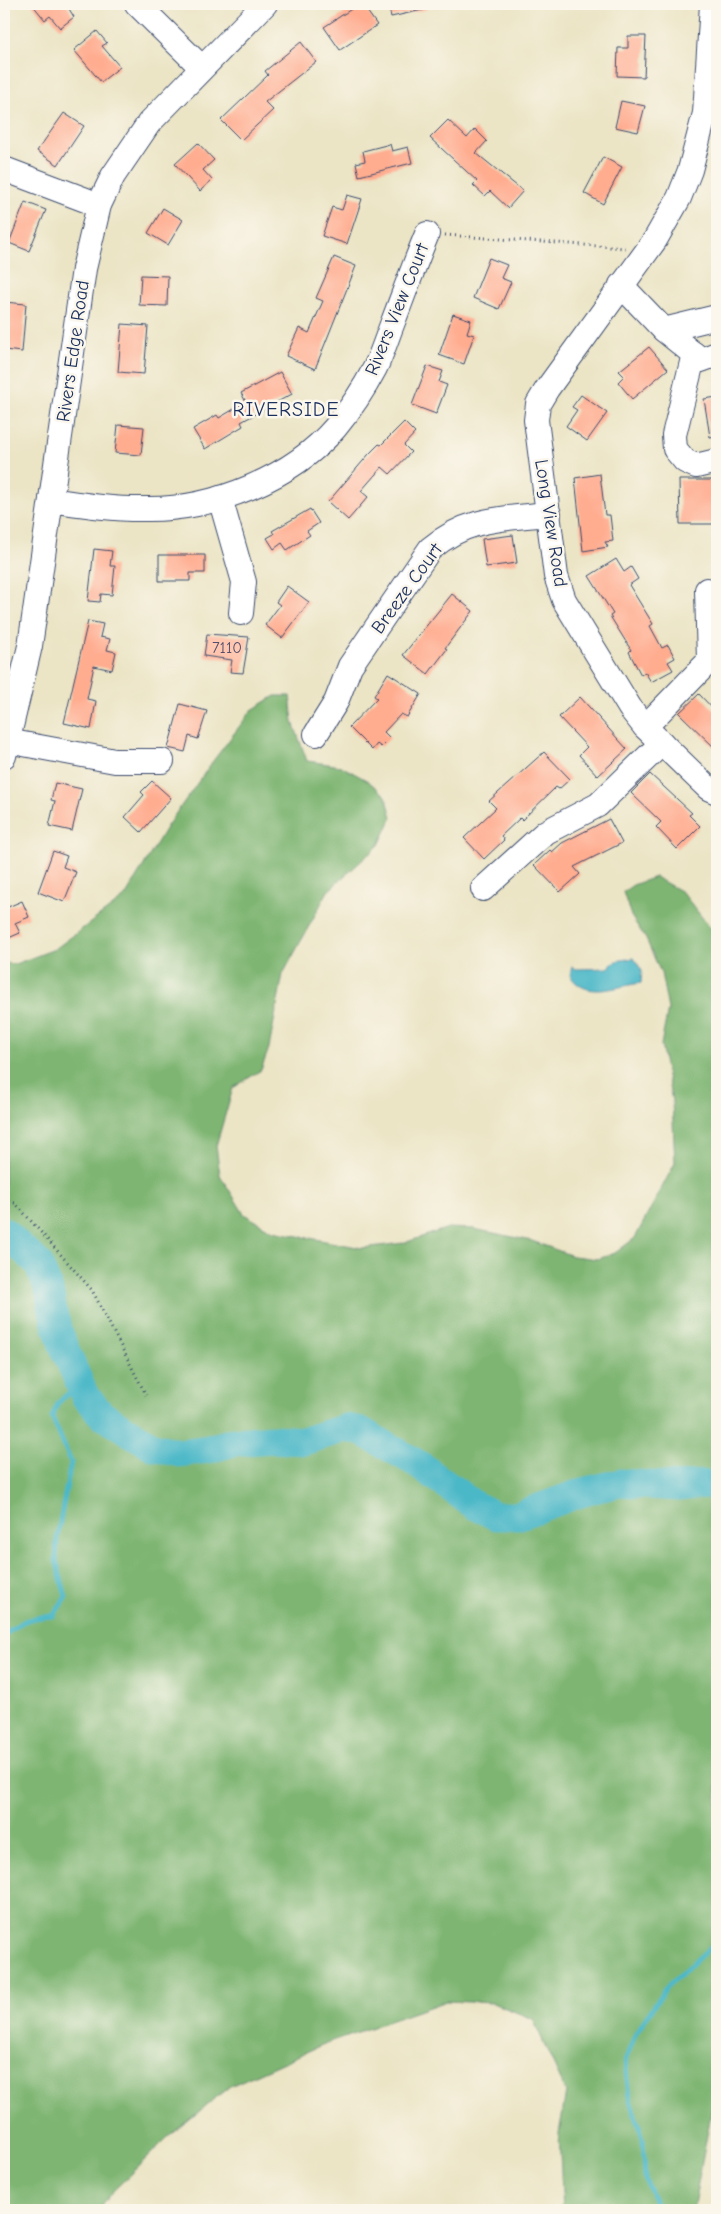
<svg xmlns="http://www.w3.org/2000/svg" width="721" height="2214" font-family="'Comic Neue',sans-serif">
	<style>
		.forest { fill: #7eb572; stroke: #4c7268 }
		.water { fill: #4cb8c8; stroke: #347493 }
		.lines { fill: none; stroke-linecap: round; stroke-linejoin: round }
		.stream { stroke: #4cb8c8; stroke-width: 5 }
		.river { stroke: #4cb8c8; stroke-width: 29 }
		.building { fill: #ffac8f }
		.minor-casing { stroke: #3a4a6d; stroke-width: 26 }
		.path { stroke: #3a4a6d; stroke-width: 3; stroke-dasharray: 1 4; stroke-linecap: butt }
		.minor { stroke: #fff; stroke-width: 24 }
		.labels { text-anchor: middle; stroke-width: 5; stroke-linejoin: round; paint-order: stroke }
		.number-label { font-size: 16px; fill: #544e6a }
		.street-label { font-size: 19px; fill: #1b2f5e; stroke: #fbf7ec }
		.neighbourhood-label { font-size: 20px; letter-spacing: 1px; fill: #1b2f5e; stroke: #fbf7ec }
	</style>
	<rect width="100%" height="100%" fill="#fbf7ec"/>
	<filter id="ink" filterUnits="userSpaceOnUse"><feTurbulence type="fractalNoise" baseFrequency=".02" numOctaves="2"/><feDisplacementMap in="SourceGraphic" scale="10" xChannelSelector="R" yChannelSelector="G"/><feConvolveMatrix kernelMatrix="1 2 1 2 8 2 1 2 1" color-interpolation-filters="sRGB"/></filter>
	<filter id="wash" filterUnits="userSpaceOnUse"><feTurbulence type="fractalNoise" baseFrequency=".0096" numOctaves="4" result="noise"/><feDisplacementMap in="SourceGraphic" scale="20" xChannelSelector="R" yChannelSelector="G"/><feGaussianBlur stdDeviation="1.12" result="paint"/><feColorMatrix in="noise" values="0 0 0 0 0 0 0 0 0 0 0 0 0 0 0 0 0 1.4 0 .05"/><feComposite in="paint" operator="in"/></filter>
	<g filter="url(#wash)">
		<rect width="100%" height="100%" fill="#ebe4c5"/>
		<path class="forest" d="M275,696H290L293,722L307,761L341,766L368,781L386,796L392,817L379,845L328,891L283,974L269,1048L261,1070L233,1088L216,1146L220,1175L244,1214L273,1231L362,1248L404,1243L448,1228L474,1229L532,1241L573,1256L598,1259L615,1253L635,1238L675,1163L672,1101L661,1045L668,1009L661,973L646,939L631,916L623,892L633,885L655,877L682,892L712,930H717V2064L711,2114L693,2210H563L559,2134L566,2092L533,2019L493,2003L446,2001L324,2044L230,2086L168,2137L110,2194L98,2210H4V963L15,964L55,949L125,897L167,826L213,761L252,710Z"/>
		<path class="water" d="M634,958L642,971L641,983C616,986 585,1001 570,975L572,967L576,969L608,968L616,961Z"/>
		<g class="lines">
			<g class="stream">
				<path d="M4,1636C22,1619 29,1618 53,1616L66,1597L56,1560L57,1538L71,1462L52,1417L58,1403L79,1383"/>
				<path d="M658,2210L645,2179L643,2139L629,2097L625,2061L636,2033L665,1989L717,1941"/>
			</g>
			<path class="river" d="M4,1232L38,1263L49,1290L54,1317L63,1345L85,1396L102,1415L154,1447L179,1453L209,1449L234,1442L273,1439L304,1441L346,1428L361,1431L418,1464L474,1505L496,1516H517L586,1491L620,1483L678,1487L703,1484L717,1485"/>
		</g>
		<g id="blocks">
			<g class="building">
				<path d="M32,4H66L74,17L60,28L50,16L45,20Z"/>
				<path d="M359,4H362L377,25L340,50L324,27Z"/>
				<path d="M388,4H426L427,9L391,17Z"/>
				<path d="M97,31L107,43L102,46L120,67L101,82L74,50Z"/>
				<path d="M628,36H646L644,77L617,76L618,48H628Z"/>
				<path d="M301,42L316,62L265,102L273,110L241,140L221,120L268,75L265,71Z"/>
				<path d="M621,101L645,106L638,132L615,127Z"/>
				<path d="M64,113L84,126L58,165L37,151Z"/>
				<path d="M448,120L467,138L475,129L487,141L476,153L523,191L508,208L490,191L485,196L473,185L477,181L430,138Z"/>
				<path d="M198,143L214,160L203,170L212,180L200,191L175,164Z"/>
				<path d="M390,144L392,151L408,147L412,163L359,176L356,163L365,161L363,151Z"/>
				<path d="M603,157L622,167L603,204L584,193Z"/>
				<path d="M347,195L362,199L347,244L322,236L332,207L342,210Z"/>
				<path d="M25,202L46,210L29,251L9,243Z"/>
				<path d="M163,208L183,220L168,245L148,233Z"/>
				<path d="M334,257L356,266L315,369L286,356L299,328L309,333L323,301L316,298Z"/>
				<path d="M489,258L507,265L501,278L511,282L499,309L473,298Z"/>
				<path d="M141,275L168,276L167,306L139,305Z"/>
				<path d="M4,302L26,304L22,352L4,350Z"/>
				<path d="M453,314L471,320L467,333L474,335L464,364L439,355Z"/>
				<path d="M122,324L148,326L144,374L118,372Z"/>
				<path d="M649,347L668,369L632,399L618,382L624,376L619,371Z"/>
				<path d="M427,366L443,371L439,382L447,385L436,414L412,405Z"/>
				<path d="M280,372L292,394L241,422L243,426L205,449L193,429L217,415L219,418L246,402L241,393Z"/>
				<path d="M581,395L607,413L587,441L566,426L577,410L572,407Z"/>
				<path d="M717,397V436L710,437L704,399Z"/>
				<path d="M404,422L415,433L404,445L411,452L390,474L382,467L361,491L368,497L348,520L328,502L369,454L379,444L381,445Z"/>
				<path d="M118,425L144,427L141,455L115,453Z"/>
				<path d="M600,474L605,515H610L613,541L605,542L608,547L583,551L575,478Z"/>
				<path d="M679,480H717V524H680Z"/>
				<path d="M310,509L319,523L307,531L310,535L287,550L282,543L274,549L267,538L274,534L272,531Z"/>
				<path d="M513,535L517,563L486,567L482,539Z"/>
				<path d="M94,549L112,551L110,566H115L112,595L101,594L100,602L88,601Z"/>
				<path d="M159,555H205V573H190V581H159Z"/>
				<path d="M616,559L624,572L631,567L638,579L629,585L653,624L650,626L662,648L668,645L675,658L668,662L673,670L651,682L645,672L641,675L629,652L631,650L610,616L613,614L589,576Z"/>
				<path d="M287,586L309,602L282,638L265,625L280,605L276,602Z"/>
				<path d="M452,594L473,611L445,648L447,649L428,674L403,655Z"/>
				<path d="M88,621L103,624L100,637L110,639L107,650L116,652L112,670L94,666L87,699L96,701L91,729L64,723Z"/>
				<path d="M207,634L249,637L243,673L230,672L232,660L204,656Z"/>
				<path d="M388,673L421,694L407,717L401,714L384,732L390,738L381,747L377,744L372,750L349,727L377,698L374,696Z"/>
				<path d="M699,694L717,713V750L679,713Z"/>
				<path d="M580,697L627,749L598,776L579,755L587,747L559,717Z"/>
				<path d="M180,704L207,711L198,739L189,736L185,752L168,748Z"/>
				<path d="M544,752L570,779L559,789L556,787L522,820L520,818L501,836L504,840L484,859L464,838L496,808L489,801Z"/>
				<path d="M650,774L692,813L689,815L700,826L677,849L656,827L661,822L631,793Z"/>
				<path d="M152,781L171,798L141,832L125,817L144,795L141,792Z"/>
				<path d="M55,783L82,789L72,831L49,826L55,801L51,800Z"/>
				<path d="M609,819L622,843L574,867L580,874L560,892L534,865L550,850L552,852L562,843Z"/>
				<path d="M53,851L67,856L63,867L76,872L64,902L38,892Z"/>
				<path d="M4,897L8,907L22,901L29,917L15,923L20,933L4,940Z"/>
			</g>
		</g>
	</g>
	<g filter="url(#ink)">
		<use href="#blocks" fill-opacity="0" stroke="#3a4a6d" stroke-width="1"/>
		<g class="lines">
			<g class="minor-casing">
				<g id="minor">
					<path d="M137,4L202,68"/>
					<path d="M712,4L705,113L690,170L679,198L655,240L547,389L538,404L536,420L556,576L564,600L630,708L645,727L708,788L717,792"/>
					<path d="M4,169L99,205"/>
					<path d="M621,285L664,330L701,360L717,354"/>
					<path d="M664,330L717,317"/>
					<path d="M694,354L674,435L675,449L685,461L696,466L717,461"/>
					<path d="M220,498L244,582L241,613"/>
					<path d="M51,500C84,505 116,510 149,509C214,509 292,478 335,428C350,410 364,389 375,368C382,354 387,337 393,322C404,293 415,263 427,234"/>
					<path d="M645,727L709,661L707,590"/>
					<path d="M316,734L336,702L350,666L430,549C468,517 502,519 549,514"/>
					<path d="M7,741L115,761H162"/>
					<path d="M4,756L30,646L84,269L99,205L113,176L149,123L265,4"/>
					<path d="M483,889L546,832L598,805L662,743"/>
				</g>
			</g>
			<g class="path">
				<path d="M445,235L625,248"/>
				<path d="M4,1201L15,1203L92,1290L146,1395"/>
			</g>
			<use href="#minor" class="minor"/>
		</g>
	</g>
	<g class="labels">
		<g class="number-label">
			<text x="227" y="653">7110</text>
		</g>
		<g class="street-label">
			<text transform="translate(396 309) rotate(-68)" y="7">Rivers View Court</text>
			<text transform="translate(72 351) rotate(-82)" y="7">Rivers Edge Road</text>
			<text transform="translate(552 523) rotate(81)" y="7">Long View Road</text>
			<text transform="translate(406 588) rotate(-54)" y="7">Breeze Court</text>
		</g>
		<g class="neighbourhood-label">
			<text x="286" y="416">RIVERSIDE</text>
		</g>
	</g>
	<rect width="721" height="2214" fill="none" stroke="#fbf7ec" stroke-width="20"/>
</svg>
